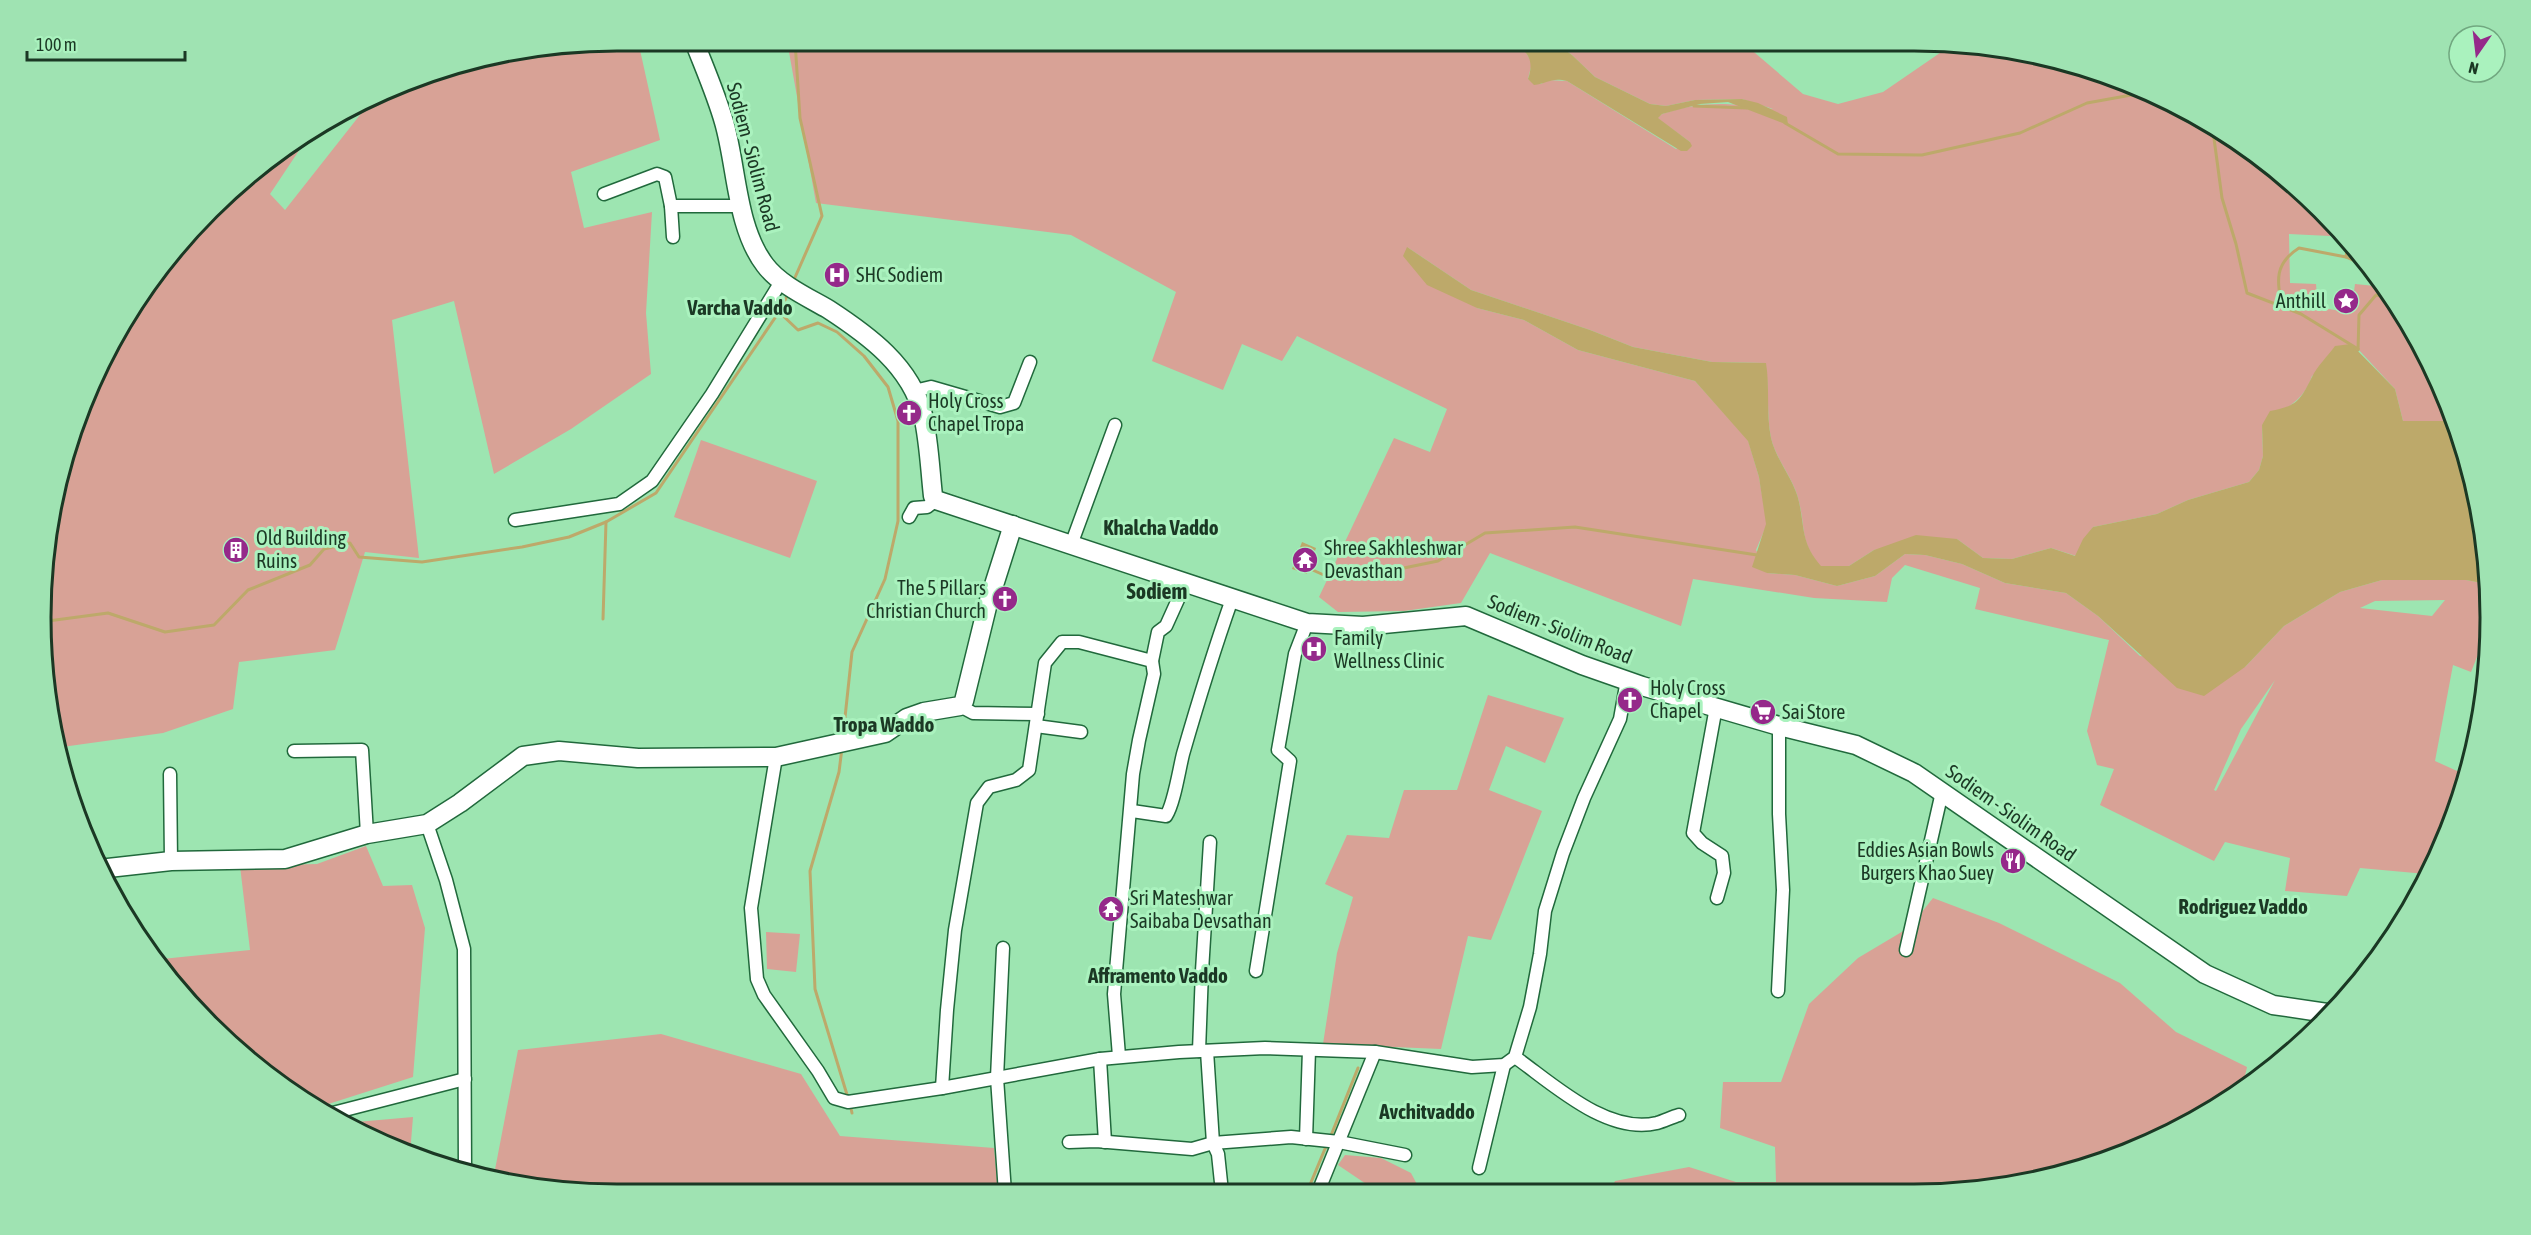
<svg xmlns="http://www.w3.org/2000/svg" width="2531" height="1235" font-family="'Asap Condensed',sans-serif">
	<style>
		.green { fill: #d8a296; fill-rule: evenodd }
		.water { fill: #bda96a }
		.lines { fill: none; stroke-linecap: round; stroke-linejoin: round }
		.stream { stroke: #bda96a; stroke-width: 3 }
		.street-casing { stroke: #21693c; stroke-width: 15 }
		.secondary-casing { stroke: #21693c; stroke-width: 21 }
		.street { stroke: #fff; stroke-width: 12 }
		.secondary { stroke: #fff; stroke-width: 18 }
		.labels { text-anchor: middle; stroke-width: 6; stroke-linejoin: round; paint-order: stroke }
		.street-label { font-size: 20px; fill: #1b3824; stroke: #aaf2be }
		.poi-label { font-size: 20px; fill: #1b3824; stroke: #aaf2be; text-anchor: start }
		.neighbourhood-label { font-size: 21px; font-weight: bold; fill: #1b3824; stroke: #aaf2be }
		.quarter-label { font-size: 22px; font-weight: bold; fill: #1b3824; stroke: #aaf2be }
		.rim { fill: none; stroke: #1b3824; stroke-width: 3 }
	</style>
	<rect width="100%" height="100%" fill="#9de5b1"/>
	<g class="green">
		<path d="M617,41H638L660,140L571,172L584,228L652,212L646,313L651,374L571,429L494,474L454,301L392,320L419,558L365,552L335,650L239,662L233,709L163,733L62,747L45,692L52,505L118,329L183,237L266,160L308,137L270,194L285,210L367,106L432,71Z"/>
		<path d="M1095,41H1511L1524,49L1532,63L1528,79L1541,84L1548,80L1567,81L1676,149L1690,142L1657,118L1662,114C1705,100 1729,103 1773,109L1742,99L1695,100L1666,106L1650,104L1595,77L1572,55L1553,41H1741L1803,94L1838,104L1883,92L1953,44L2026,52L2135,85L2234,138L2322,210L2334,224L2330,236L2289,234L2290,283L2316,284L2318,307L2351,313L2355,284L2385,287L2393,297L2447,397L2454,421H2403L2395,389L2358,349L2312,376C2304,402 2283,409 2262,425L2263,456L2259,470L2249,482L2188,500L2157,514L2093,527L2076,556L2051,548L2012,559L1983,558L1957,539L1874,550L1849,566H1820C1800,541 1806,531 1799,502C1795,480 1776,460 1771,438C1766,414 1770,388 1765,363L1712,362L1633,347L1590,330L1471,290L1407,247L1477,308L1524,320L1578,350L1695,381L1748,440L1759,477L1767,524L1756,550L1767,573L1795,575L1837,586L1875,576L1905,554L1925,555L1962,564L2005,583L2066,593L2098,616L2140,656L2245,667L2284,626L2340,592L2382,580H2466L2487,584L2490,618L2487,654L2479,652L2471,672L2453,665L2435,761L2466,775L2446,839L2426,874L2360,868L2347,896L2285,891L2290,858L2225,842L2214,861L2100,805L2114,769L2097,765L2087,731L2109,640L1975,609L1980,588L1905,565L1892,578L1887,602L1814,598L1693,579L1681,626L1490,553L1461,603L1404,611L1338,612L1319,597L1394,438L1430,452L1447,409L1297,336L1282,361L1242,344L1223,390L1152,361L1176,292L1071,235L816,203L789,52L1093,44ZM2445,600L2432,616L2360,608L2375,601ZM2275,680L2216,791L2214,790L2241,729Z"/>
		<path d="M701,440L817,481L790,558L674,517Z"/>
		<path d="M1488,695L1564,718L1545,763L1506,746L1489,790L1542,811L1491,940L1468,936L1441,1049L1323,1044L1337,953L1353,897L1325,884L1347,835L1389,838L1404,790H1457Z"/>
		<path d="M366,846L383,886L412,885L425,928L413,1077L322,1106H314L297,1097L210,1026L162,959L250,950L240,866L317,864Z"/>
		<path d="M1933,898L1999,923L2120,983L2176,1032L2247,1067L2242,1089L2135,1150L1989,1190L1610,1191L1615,1181L1689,1167L1736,1182H1776L1775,1147L1720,1128L1723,1082H1781L1809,1004L1858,958L1910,927Z"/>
		<path d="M766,932L800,934L796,972L767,969Z"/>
		<path d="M661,1034L801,1074L840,1136L994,1148L998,1193L617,1194L505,1183L493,1180L518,1050Z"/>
		<path d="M413,1117L410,1154L396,1150L345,1123Z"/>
		<path d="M1345,1155L1381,1158L1411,1173L1421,1192H1378L1338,1165Z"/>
	</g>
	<g class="water">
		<path d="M1511,41H1553L1572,55L1595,77L1650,104L1666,106L1695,100L1742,99L1758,103L1787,117L1788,125L1728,102L1700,104L1662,114L1658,118L1690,142L1692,146L1687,151H1681L1567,81C1551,77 1547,84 1534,85L1528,79C1535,59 1527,51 1511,41Z"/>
		<path d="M1407,247L1471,290L1590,330L1633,347L1712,362L1766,363C1770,387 1766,414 1771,438C1776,460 1795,481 1799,502C1805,529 1801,543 1821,566H1849L1874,550L1916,535L1957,539L1983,558L2012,559L2051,548L2075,556L2083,539L2093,527L2157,514L2188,500L2249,482L2259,470L2263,456L2262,425L2270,411C2297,406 2300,401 2312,377C2317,366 2328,356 2335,346L2351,344L2395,389L2403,421H2454L2479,505L2487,584L2466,580H2382L2340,592L2284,626L2245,667L2204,696L2177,688L2098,616L2066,593L2005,583L1962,564L1925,555L1905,554L1875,576L1837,586L1795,575L1767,573L1752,567L1766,524L1759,477L1748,441L1695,381L1578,350L1524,320L1477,308L1427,285L1403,256Z"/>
		<path d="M1302,542L1316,548L1307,574L1292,569Z"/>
	</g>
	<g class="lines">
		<g class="stream">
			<path d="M1814,43V41"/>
			<path d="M1694,106L1747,108"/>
			<path d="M2203,121L2213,131L2222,198L2236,244L2247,293L2301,314L2358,349"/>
			<path d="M1785,123L1838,154L1922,155L2020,133L2087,103L2148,92"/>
			<path d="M2348,242L2346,257L2368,267"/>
			<path d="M793,282L822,216L800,118L795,41"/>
			<path d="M2282,307C2277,280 2274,264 2299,248L2346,257"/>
			<path d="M779,312L798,330L818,323L837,332L864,356L888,387L898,421V521L885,579L852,652L843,736"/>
			<path d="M2358,350L2359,315L2376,295L2394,298"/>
			<path d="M1306,567L1326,576L1355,578L1438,561L1485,533L1575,527L1757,555"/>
			<path d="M603,619L606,522"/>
			<path d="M48,621L108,613L165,632L214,625L248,590L310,565L324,549L350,543L359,557L422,562L522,547L569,537L606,522L656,493L779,312L788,294"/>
			<path d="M842,748L839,772L810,871L815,989L848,1098"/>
			<path d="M850,1104L852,1113"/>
			<path d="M1330,1138L1358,1068"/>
			<path d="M1307,1192L1327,1144"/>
		</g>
		<g class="street-casing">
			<g id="street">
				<path d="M604,194L657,174L665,177L671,206H742"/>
				<path d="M671,206L673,237"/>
				<path d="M914,391L931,387L1000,407L1014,403L1030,362"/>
				<path d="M909,517L914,508L927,507L936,500"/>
				<path d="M515,520L619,504L652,481L712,394L782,280"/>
				<path d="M1071,545L1115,425"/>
				<path d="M1152,661L1158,632L1166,626L1185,584"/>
				<path d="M960,706L973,713L1038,714"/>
				<path d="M1716,707L1693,833L1702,843L1722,856L1724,873L1717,898"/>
				<path d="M1036,726L1081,732"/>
				<path d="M294,751L362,750L367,834"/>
				<path d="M776,757L751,908L757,979L764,995L818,1071L834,1098L848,1102L942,1088L1100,1059L1179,1052L1265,1048L1375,1052L1472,1067L1504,1065L1515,1057L1530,1007L1540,954L1545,911L1563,853L1584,798L1620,719L1627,680"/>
				<path d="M170,774L171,861"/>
				<path d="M1132,811L1166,816C1174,804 1179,770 1183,754C1198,702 1214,650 1232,599"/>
				<path d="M427,824L446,880L464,949L465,1171"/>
				<path d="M1003,948L997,1078L1005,1193"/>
				<path d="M1906,950L1942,792"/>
				<path d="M1256,971L1290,761L1278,750L1295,654L1307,623"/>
				<path d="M1778,991L1783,890L1779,814V726"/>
				<path d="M1199,1051L1202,971L1210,842"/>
				<path d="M1207,1051L1213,1143L1218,1154L1222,1192"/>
				<path d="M1515,1057C1553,1084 1607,1135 1657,1123C1664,1121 1672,1117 1679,1115"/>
				<path d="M1100,1059L1105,1142"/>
				<path d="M942,1088L947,1010L955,930L977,803L989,787L1016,780L1029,770L1045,663L1062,642H1079L1152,661L1154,674L1139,740L1133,774L1114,994L1119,1056"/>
				<path d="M329,1114L465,1079"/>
				<path d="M1306,1139L1309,1050"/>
				<path d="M1069,1142L1096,1141L1192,1149L1213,1143L1291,1137L1339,1142L1405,1155"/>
				<path d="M1479,1168L1504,1065"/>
				<path d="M1318,1192L1375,1052"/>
			</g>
		</g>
		<g class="secondary-casing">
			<g id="secondary">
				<path d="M694,41C704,67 716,94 724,122C737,167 736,227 765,265C779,284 807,297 828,309C868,335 911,366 923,415C929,441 930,469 933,496L936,500L1307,623L1363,626L1466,616L1582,665L1642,686L1779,726L1856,745L1914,773L2205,974L2273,1005L2327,1013"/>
				<path d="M99,869L171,861L285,859L367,834L427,824L460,803L523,756L559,751L638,758L776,757L885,733L907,718L924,712L960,706L964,701L987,607L1013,525"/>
			</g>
		</g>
		<use href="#street" class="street"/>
		<use href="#secondary" class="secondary"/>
	</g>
	<defs>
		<g id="hospital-disc" transform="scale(1.35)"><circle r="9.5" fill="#95298a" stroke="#aaf2be"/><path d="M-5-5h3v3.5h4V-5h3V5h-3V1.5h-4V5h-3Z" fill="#fff"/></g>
		<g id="sight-disc" transform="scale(1.35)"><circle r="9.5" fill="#95298a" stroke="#aaf2be"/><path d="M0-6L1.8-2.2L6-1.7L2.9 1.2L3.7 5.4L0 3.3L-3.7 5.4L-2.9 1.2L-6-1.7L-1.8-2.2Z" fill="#fff"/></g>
		<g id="church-disc" transform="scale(1.35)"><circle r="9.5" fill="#95298a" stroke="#aaf2be"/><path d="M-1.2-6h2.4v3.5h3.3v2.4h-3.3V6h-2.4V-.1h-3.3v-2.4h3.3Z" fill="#fff"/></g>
		<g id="building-disc" transform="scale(1.35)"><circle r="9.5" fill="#95298a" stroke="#aaf2be"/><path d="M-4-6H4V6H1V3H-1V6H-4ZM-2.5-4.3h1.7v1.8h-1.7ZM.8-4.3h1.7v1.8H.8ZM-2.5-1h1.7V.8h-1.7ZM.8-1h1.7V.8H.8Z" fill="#fff"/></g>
		<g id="temple-disc" transform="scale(1.35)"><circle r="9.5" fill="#95298a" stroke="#aaf2be"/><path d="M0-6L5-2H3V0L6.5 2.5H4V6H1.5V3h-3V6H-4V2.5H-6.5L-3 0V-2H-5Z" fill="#fff"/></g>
		<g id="supermarket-disc" transform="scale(1.35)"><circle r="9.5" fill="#95298a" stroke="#aaf2be"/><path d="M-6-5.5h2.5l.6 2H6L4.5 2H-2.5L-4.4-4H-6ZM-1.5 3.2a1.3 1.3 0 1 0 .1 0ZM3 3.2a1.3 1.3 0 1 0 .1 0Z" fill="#fff"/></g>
		<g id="restaurant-disc" transform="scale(1.35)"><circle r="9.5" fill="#95298a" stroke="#aaf2be"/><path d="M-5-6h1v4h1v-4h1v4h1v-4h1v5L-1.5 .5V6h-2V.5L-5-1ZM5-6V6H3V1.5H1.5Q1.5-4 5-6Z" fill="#fff"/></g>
	</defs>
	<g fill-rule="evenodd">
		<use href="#hospital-disc" x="837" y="275"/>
		<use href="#sight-disc" x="2346" y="301"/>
		<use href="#church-disc" x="909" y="413"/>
		<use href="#building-disc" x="236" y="550"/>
		<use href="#temple-disc" x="1305" y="560"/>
		<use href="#church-disc" x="1005" y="599"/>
		<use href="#hospital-disc" x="1314" y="649"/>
		<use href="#church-disc" x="1630" y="700"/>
		<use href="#supermarket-disc" x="1763" y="712"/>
		<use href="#restaurant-disc" x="2013" y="861"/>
		<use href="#temple-disc" x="1111" y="909"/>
	</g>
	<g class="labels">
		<g class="street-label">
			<text transform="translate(753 157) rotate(75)" y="7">Sodiem - Siolim Road</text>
			<text transform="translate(1560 629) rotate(22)" y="7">Sodiem - Siolim Road</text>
			<text transform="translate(2011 813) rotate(35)" y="7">Sodiem - Siolim Road</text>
		</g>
		<g class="poi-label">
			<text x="856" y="282">SHC Sodiem</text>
			<text x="2326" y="308" text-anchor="end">Anthill</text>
			<text x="928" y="408">Holy Cross<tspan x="928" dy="23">Chapel Tropa</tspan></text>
			<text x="256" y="545">Old Building<tspan x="256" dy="23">Ruins</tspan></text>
			<text x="1324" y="555">Shree Sakhleshwar<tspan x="1324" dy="23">Devasthan</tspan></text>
			<text x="986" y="595" text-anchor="end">The 5 Pillars<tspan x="986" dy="23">Christian Church</tspan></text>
			<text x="1334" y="645">Family<tspan x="1334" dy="23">Wellness Clinic</tspan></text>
			<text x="1650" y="695">Holy Cross<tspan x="1650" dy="23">Chapel</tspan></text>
			<text x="1782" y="719">Sai Store</text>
			<text x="1994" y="857" text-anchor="end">Eddies Asian Bowls<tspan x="1994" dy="23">Burgers Khao Suey</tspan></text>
			<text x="1130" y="905">Sri Mateshwar<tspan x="1130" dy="23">Saibaba Devsathan</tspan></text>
		</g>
		<g class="neighbourhood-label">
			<text x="740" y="315">Varcha Vaddo</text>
			<text x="1161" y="535">Khalcha Vaddo</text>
			<text x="884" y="732">Tropa Waddo</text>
			<text x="2243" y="914">Rodriguez Vaddo</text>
			<text x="1158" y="983">Afframento Vaddo</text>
			<text x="1427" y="1119">Avchitvaddo</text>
		</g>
		<g class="quarter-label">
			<text x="1157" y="599">Sodiem</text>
		</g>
	</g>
	<path d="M0 0H2531V1235H0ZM617 51H1914A566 566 0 0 1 2480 617V618A566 566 0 0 1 1914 1184H617A566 566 0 0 1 51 618V617A566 566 0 0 1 617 51Z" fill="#9fe3b2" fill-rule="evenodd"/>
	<path class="rim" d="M617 51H1914A566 566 0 0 1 2480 617V618A566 566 0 0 1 1914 1184H617A566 566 0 0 1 51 618V617A566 566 0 0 1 617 51Z"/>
	<g transform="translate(2477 54) rotate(194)"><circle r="28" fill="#aaf2be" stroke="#71a880" stroke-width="1.5"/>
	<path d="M0-4.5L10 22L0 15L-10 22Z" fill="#95298a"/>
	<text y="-9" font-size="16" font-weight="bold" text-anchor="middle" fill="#1b3824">N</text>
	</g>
	<path d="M27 51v9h158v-9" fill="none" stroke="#1b3824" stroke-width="3"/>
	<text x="36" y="51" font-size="18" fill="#1b3824" stroke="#aaf2be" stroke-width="4.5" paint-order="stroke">100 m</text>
</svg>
